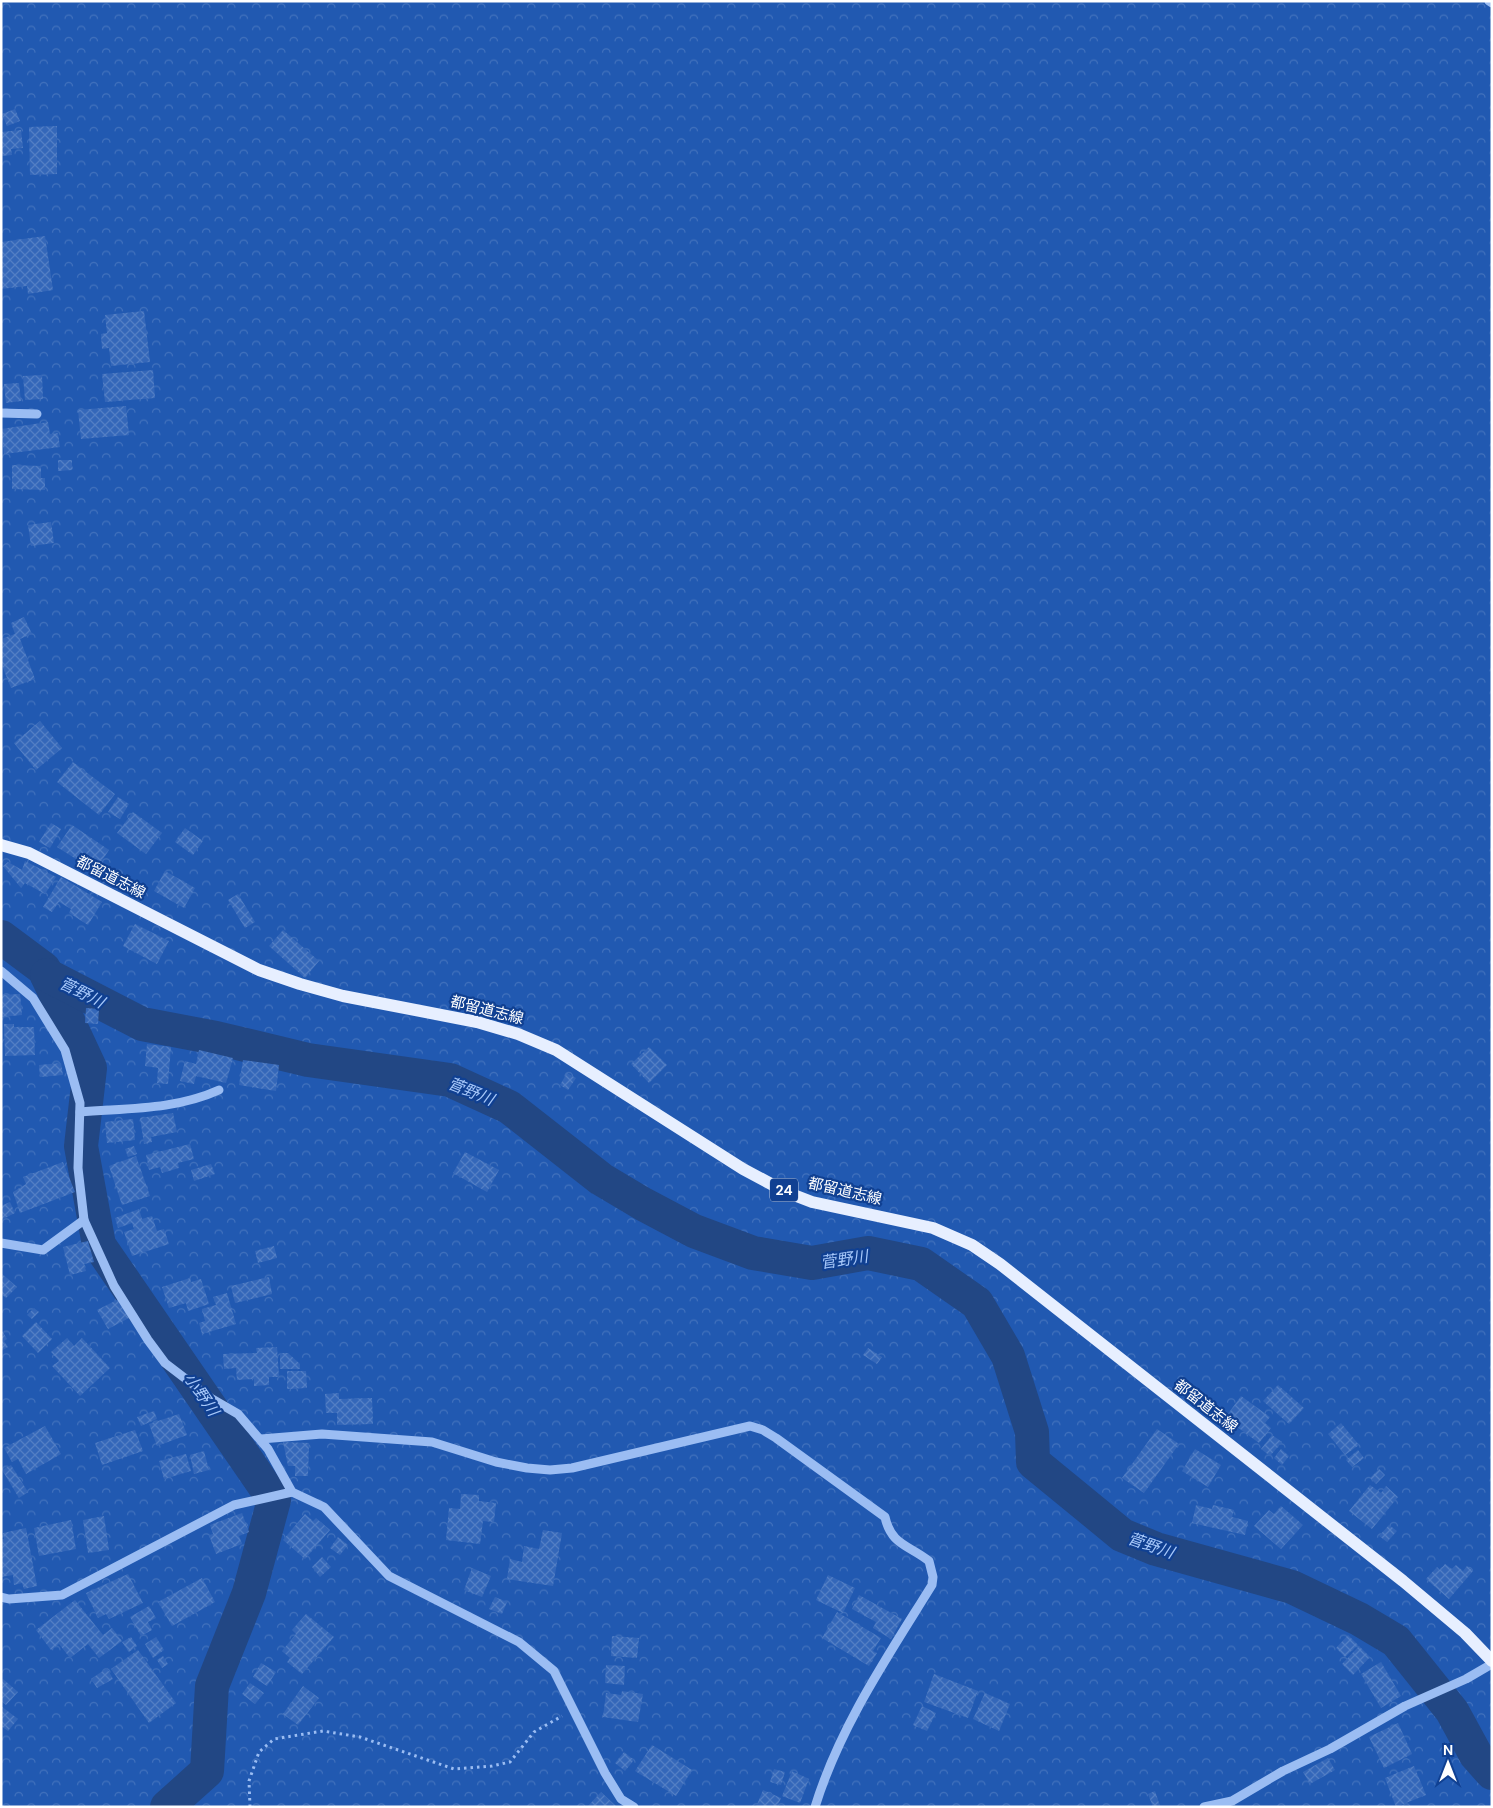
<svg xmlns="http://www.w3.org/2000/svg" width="1493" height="1808" font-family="'DM Sans','Noto Sans JP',sans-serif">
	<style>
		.forest { fill: url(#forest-crowns) }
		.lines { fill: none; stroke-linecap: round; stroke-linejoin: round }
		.river { stroke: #224784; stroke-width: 34 }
		.building { fill: url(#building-cross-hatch) }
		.path { stroke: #9bbdf3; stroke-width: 3; stroke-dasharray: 2.5 4; stroke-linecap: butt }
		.minor { stroke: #9bbdf3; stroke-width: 9 }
		.major { stroke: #e7efff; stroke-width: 12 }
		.labels { text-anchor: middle; stroke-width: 4.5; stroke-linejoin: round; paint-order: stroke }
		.shield { fill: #104092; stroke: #b7c6de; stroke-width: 1 }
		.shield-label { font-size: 14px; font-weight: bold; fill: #fff }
		.street-label { font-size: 15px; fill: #fff; stroke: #104092 }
		.water-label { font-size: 16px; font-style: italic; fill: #a7c8fa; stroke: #104092 }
	</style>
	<defs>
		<pattern id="forest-crowns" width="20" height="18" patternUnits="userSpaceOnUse" patternTransform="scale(1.25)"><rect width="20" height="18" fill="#2159b1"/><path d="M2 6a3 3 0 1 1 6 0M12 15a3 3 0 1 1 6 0" fill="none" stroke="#4272bd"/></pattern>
		<pattern id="building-cross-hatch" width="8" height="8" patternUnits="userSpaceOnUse" patternTransform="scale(1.25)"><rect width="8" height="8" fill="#3467b9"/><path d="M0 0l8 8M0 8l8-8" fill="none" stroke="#527ec4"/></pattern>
	</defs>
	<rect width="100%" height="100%" fill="#104092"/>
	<rect class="forest" x="1" y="1" width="1491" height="1806"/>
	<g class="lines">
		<g class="river">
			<path d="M1,937L44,969L90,1068L81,1146L99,1245L274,1500L249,1593L212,1686L207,1771L167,1807"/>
			<path d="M47,975L142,1024L216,1038L308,1060L450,1080L509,1107L601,1179L643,1204L694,1231L753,1253L812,1263L868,1253L921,1264L977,1303L1008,1356L1032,1432L1033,1462L1122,1535L1156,1549L1292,1587L1359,1619L1396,1641L1452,1711L1476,1755L1492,1773"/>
		</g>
	</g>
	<g class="building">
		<path d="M15,109L20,121L7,126L2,114Z"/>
		<path d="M57,126V174L30,175L29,127Z"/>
		<path d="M21,130L23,148L11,149L12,155L1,156V132Z"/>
		<path d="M45,236L53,290L28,294L27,286L1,289V242Z"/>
		<path d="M144,311L150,362L111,366L109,348L102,349L101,334L107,333L105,315Z"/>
		<path d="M153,370L155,398L105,402L102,374Z"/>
		<path d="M42,375L43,399L25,400L23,376Z"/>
		<path d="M19,383L21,401L6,403L4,384Z"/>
		<path d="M126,406L129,435L81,439L78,410Z"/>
		<path d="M48,422L50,434L58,433L60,447L4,454L1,429Z"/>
		<path d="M58,460H72V470L58,471Z"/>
		<path d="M12,465L41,466V478H45V490L12,489Z"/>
		<path d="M51,522L54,543L31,546L28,525Z"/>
		<path d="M24,617L32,634L20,639L35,679L11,688L1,663V639L15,634L11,623Z"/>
		<path d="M40,721L62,748L36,770L14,743Z"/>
		<path d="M73,762L115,794L99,815L57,782Z"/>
		<path d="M118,797L129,804L120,819L108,812Z"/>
		<path d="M133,812L162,833L146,854L117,833Z"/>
		<path d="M51,823L61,829L50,848L39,842Z"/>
		<path d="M72,825L109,850L95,871L57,847Z"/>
		<path d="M185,828L203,841L193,855L175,842Z"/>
		<path d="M25,861L56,877L45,894L25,883L21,888L3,866L8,862L22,870Z"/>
		<path d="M165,871L195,888L184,908L154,891Z"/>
		<path d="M61,877L102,902L88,925L69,913L71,909L59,902L52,912L43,907Z"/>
		<path d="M238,894L255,922L245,928L228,900Z"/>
		<path d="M135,924L169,941L157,964L123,946Z"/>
		<path d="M283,930L319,961L305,978L269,946Z"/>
		<path d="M20,994L22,1015L1,1017V995Z"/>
		<path d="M86,1008L99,1009L98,1024L85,1023Z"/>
		<path d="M4,1024H14V1027H34L35,1055L5,1056Z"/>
		<path d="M147,1044L171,1047L168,1084L157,1083L158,1068L145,1066Z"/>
		<path d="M649,1047L667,1065L649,1083L631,1064Z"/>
		<path d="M199,1050L233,1058L226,1083L196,1076L194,1084L180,1081L185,1061L196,1064Z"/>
		<path d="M243,1060L279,1065L276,1091L239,1085Z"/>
		<path d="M61,1063L63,1075L40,1077L39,1065Z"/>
		<path d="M567,1073L576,1078L568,1090L560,1085Z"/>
		<path d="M173,1113L177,1132L151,1137L152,1142L144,1144L140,1118Z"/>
		<path d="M133,1119L135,1140L107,1143L105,1122Z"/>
		<path d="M190,1144L194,1159L178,1163L179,1168L162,1173L160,1167L149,1170L146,1155Z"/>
		<path d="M134,1146L137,1154L128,1157L125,1149Z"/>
		<path d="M465,1152L499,1170L487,1192L453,1173Z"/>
		<path d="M136,1156L150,1196L122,1205L109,1166Z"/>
		<path d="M63,1162L75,1192L20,1213L13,1192L26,1184L23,1177Z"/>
		<path d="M211,1164L215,1174L194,1181L191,1170Z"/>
		<path d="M10,1202L15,1213L1,1220V1206Z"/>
		<path d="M139,1209L142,1219L152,1216L157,1231L164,1229L169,1244L132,1256L124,1232L134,1229L132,1223L118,1228L115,1218Z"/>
		<path d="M88,1241L94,1262L84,1264L86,1271L70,1275L63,1247Z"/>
		<path d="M274,1246L277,1258L258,1263L255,1251Z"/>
		<path d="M1,1273L17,1287L6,1298L1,1294Z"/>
		<path d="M269,1277L272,1294L235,1303L231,1286Z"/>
		<path d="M190,1278L191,1282L201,1279L209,1304L188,1311L186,1303L169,1308L162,1287Z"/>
		<path d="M227,1293L236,1324L202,1334L199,1323L205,1321L202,1309L216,1305L213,1297Z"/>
		<path d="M119,1299L129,1318L108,1329L97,1310Z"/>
		<path d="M34,1308L39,1312L32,1319L27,1315Z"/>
		<path d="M36,1322L52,1339L38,1353L22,1336Z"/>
		<path d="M1,1329L7,1339L4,1341L8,1347L1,1351Z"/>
		<path d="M67,1338L74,1346L82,1338L110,1368L80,1396L52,1366L59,1361L51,1352Z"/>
		<path d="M277,1347L279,1377H269V1385L254,1386V1379L237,1380L236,1368L224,1369L223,1354L257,1353L256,1348Z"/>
		<path d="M868,1348L882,1357L877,1364L863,1355Z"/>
		<path d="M280,1353H288L300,1364V1369H280Z"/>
		<path d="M287,1371H306L307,1388L287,1389Z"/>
		<path d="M1278,1385L1304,1408L1289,1424L1263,1401Z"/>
		<path d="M339,1393V1399L372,1398L373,1424L337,1425V1413H326L325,1394Z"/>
		<path d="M1241,1396L1270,1417L1265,1423L1271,1428L1259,1443L1225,1418Z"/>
		<path d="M154,1411L157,1419L141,1426L137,1417Z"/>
		<path d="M179,1414L187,1435L157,1446L149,1424Z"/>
		<path d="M1341,1423L1359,1445L1345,1455L1328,1434Z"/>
		<path d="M45,1426L61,1454L26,1474L18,1459L12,1462L4,1448Z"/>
		<path d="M1157,1429L1179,1444L1144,1493L1122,1478Z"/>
		<path d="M135,1430L143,1451L102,1465L95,1443Z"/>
		<path d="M1272,1435L1282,1442L1270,1456L1261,1449Z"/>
		<path d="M283,1442L309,1443L308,1476H295V1466H288Z"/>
		<path d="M1195,1449L1221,1465L1208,1487L1182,1471Z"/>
		<path d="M1281,1449L1289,1456L1282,1465L1274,1458Z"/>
		<path d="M1358,1450L1364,1458L1352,1467L1346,1460Z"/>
		<path d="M204,1451L209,1470L194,1474L190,1455Z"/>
		<path d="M186,1454L191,1471L164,1479L159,1461Z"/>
		<path d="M11,1465L28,1492L19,1498L2,1470Z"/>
		<path d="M1379,1469L1385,1475L1376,1484L1370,1478Z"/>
		<path d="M1370,1485L1381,1493L1386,1486L1398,1497L1372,1529L1349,1511Z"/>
		<path d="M461,1494L479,1495V1501L496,1503L494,1522L483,1521L480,1544L446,1540L449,1508L460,1509Z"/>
		<path d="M1196,1505L1212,1509L1213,1505L1234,1510L1232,1517L1248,1521L1245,1535L1192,1523Z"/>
		<path d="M1281,1506L1303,1525L1281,1549L1254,1526L1269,1510L1274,1514Z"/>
		<path d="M242,1513L249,1532L239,1536L242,1544L216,1554L209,1535L213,1534L210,1525Z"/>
		<path d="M305,1514L313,1521L316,1518L330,1530L305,1559L283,1540Z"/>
		<path d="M104,1516L109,1550L88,1553L83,1520Z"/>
		<path d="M71,1520L76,1549L39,1556L34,1528Z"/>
		<path d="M1389,1525L1397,1531L1387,1542L1379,1536Z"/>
		<path d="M26,1528L37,1586L24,1589L22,1583L14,1585L13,1575L1,1577V1539H4L3,1533Z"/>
		<path d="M543,1530L562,1533L553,1586L507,1579L510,1559L522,1562L524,1546L539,1549Z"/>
		<path d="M338,1537L348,1545L340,1555L330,1548Z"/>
		<path d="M322,1557L331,1567L320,1577L312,1567Z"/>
		<path d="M1445,1564L1452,1569L1456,1565L1463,1571L1467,1566L1473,1571L1449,1599L1426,1579L1437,1567L1440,1570Z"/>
		<path d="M472,1568L491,1576L482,1597L464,1590Z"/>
		<path d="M128,1574L143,1603L109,1619L106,1614L98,1618L86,1593Z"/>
		<path d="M828,1575L855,1588L843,1613L816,1600Z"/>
		<path d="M202,1578L215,1602L172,1626L158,1602Z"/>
		<path d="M859,1595L902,1619L891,1639L873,1628L876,1622L852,1609Z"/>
		<path d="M495,1597L507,1602L502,1614L489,1609Z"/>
		<path d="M75,1600L103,1635L112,1628L122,1641L99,1658L88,1644L70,1658L59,1644L51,1650L36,1630Z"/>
		<path d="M149,1606L156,1618L148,1622L152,1630L141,1636L130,1617Z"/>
		<path d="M837,1612L881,1638L873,1651L877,1653L869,1666L822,1638Z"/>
		<path d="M306,1614L334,1637L302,1674L287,1662L290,1658L282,1651L296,1634L292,1630Z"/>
		<path d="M1348,1635L1358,1645L1345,1657L1336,1648Z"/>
		<path d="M612,1636L639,1638L637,1658L611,1656Z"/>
		<path d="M131,1637L137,1646L129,1652L122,1642Z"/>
		<path d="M156,1637L164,1650L153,1658L145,1644Z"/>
		<path d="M1359,1646L1370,1657L1353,1675L1342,1664Z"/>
		<path d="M138,1650L176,1703L149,1723L111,1669Z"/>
		<path d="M163,1656L168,1664L162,1668L157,1660Z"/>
		<path d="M1381,1662L1401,1696L1381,1708L1361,1674Z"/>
		<path d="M261,1663L276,1672L267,1686L253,1677Z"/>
		<path d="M606,1665L625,1666L624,1685L605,1683Z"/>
		<path d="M107,1668L113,1679L97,1688L91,1679Z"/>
		<path d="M934,1674L978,1691L968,1718L924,1702Z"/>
		<path d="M3,1679L18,1692L6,1705L1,1701V1681Z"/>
		<path d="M250,1683L264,1693L255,1704L242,1694Z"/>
		<path d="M303,1686L319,1698L298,1725L283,1714Z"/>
		<path d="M622,1691L643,1694L638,1722L603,1717L606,1693L621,1695Z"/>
		<path d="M985,1693L1010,1704L999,1731L973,1719Z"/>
		<path d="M1,1706L18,1719L8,1731L1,1726Z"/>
		<path d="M922,1706L936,1713L927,1731L913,1725Z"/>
		<path d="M1398,1723L1412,1754L1384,1768L1369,1737Z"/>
		<path d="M652,1745L692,1770L676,1796L635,1771Z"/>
		<path d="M624,1752L634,1760L625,1771L615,1763Z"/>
		<path d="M1328,1758L1335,1770L1310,1784L1303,1772Z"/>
		<path d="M1414,1766L1426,1795L1396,1807L1385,1778Z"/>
		<path d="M774,1769L785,1772L781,1785L770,1782Z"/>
		<path d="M792,1771L809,1779L800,1803L782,1796Z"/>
		<path d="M763,1790L781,1798L777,1807H756Z"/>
		<path d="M1155,1791L1160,1806L1158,1807H1153L1148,1794Z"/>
		<path d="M601,1792L617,1807H587Z"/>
	</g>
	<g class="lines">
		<path class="path" d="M250,1807L249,1781L259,1752L274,1739L323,1731L360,1737L454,1769L492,1766L510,1762L534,1732L562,1716"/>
		<g class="minor">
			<path d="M1489,1L1492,3"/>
			<path d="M1,413L37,414"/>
			<path d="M1,971L33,998L65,1050L80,1103L78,1168L84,1220L114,1286L148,1340L165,1363L212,1399L238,1414L268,1449L292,1492L324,1507L389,1576L519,1642L554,1671L605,1773L621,1799L634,1807"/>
			<path d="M80,1112C127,1108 175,1110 219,1090"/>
			<path d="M1,1243L43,1250L84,1220"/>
			<path d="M261,1439L322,1434L432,1442L496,1462L527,1468L550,1470L572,1468L750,1426L763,1430L776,1438L885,1517C891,1545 909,1545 929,1561L933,1577L932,1585C888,1656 840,1726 815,1807"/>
			<path d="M1,1597L9,1599L62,1595L234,1505L292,1492"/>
			<path d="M1204,1807L1232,1801L1283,1771L1330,1749L1405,1706L1466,1679L1492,1664"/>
		</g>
		<path class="major" d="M1,845L29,853L259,970L300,984L343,996L477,1022L518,1034L556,1050L743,1169L786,1192L812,1202L933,1228L972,1245L1000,1264L1403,1581L1465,1633L1492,1661"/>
	</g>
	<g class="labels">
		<rect class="shield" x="770" y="1178.5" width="28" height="23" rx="4"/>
		<g class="shield-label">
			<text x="784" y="1195">24</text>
		</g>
		<g class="street-label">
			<text transform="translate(111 877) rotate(27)" y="5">都留道志線</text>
			<text transform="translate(487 1010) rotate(14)" y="5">都留道志線</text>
			<text transform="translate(845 1191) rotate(13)" y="5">都留道志線</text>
			<text transform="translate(1206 1406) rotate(38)" y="5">都留道志線</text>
		</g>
		<g class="water-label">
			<text transform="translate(82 992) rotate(27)" y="6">菅野川</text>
			<text transform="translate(471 1091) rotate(22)" y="6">菅野川</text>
			<text transform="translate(844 1259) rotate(-8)" y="6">菅野川</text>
			<text transform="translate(202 1394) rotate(56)" y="6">小野川</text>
			<text transform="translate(1151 1545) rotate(19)" y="6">菅野川</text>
		</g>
	</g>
	<rect width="1493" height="1808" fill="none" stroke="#ffffff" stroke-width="5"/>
	<g transform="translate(1448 1763)" stroke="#104092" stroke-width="4" paint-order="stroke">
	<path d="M0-4L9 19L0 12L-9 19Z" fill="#ffffff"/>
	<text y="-8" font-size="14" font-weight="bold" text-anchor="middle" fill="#ffffff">N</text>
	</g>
</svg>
